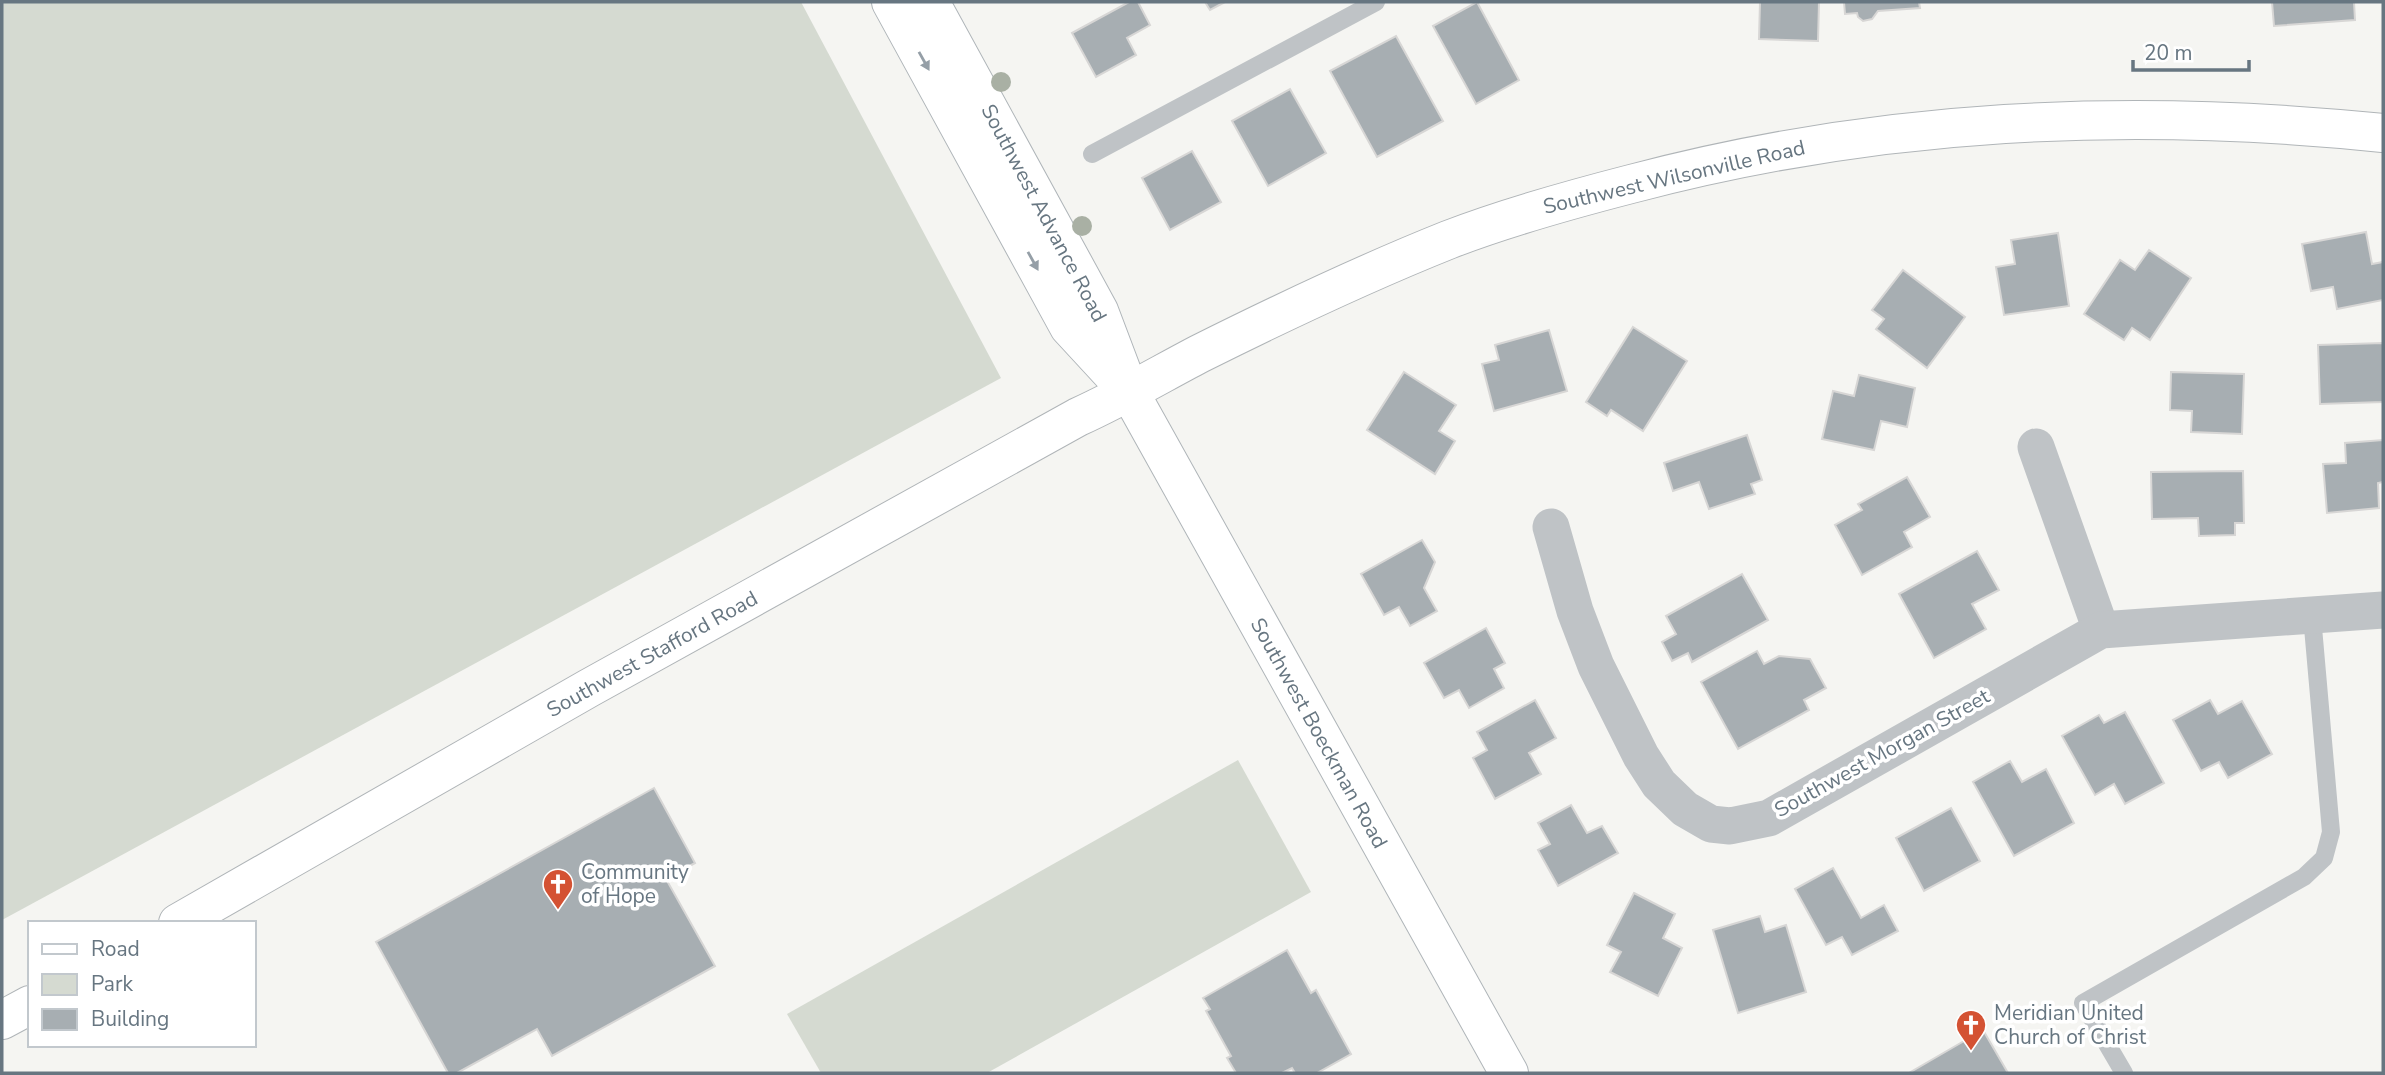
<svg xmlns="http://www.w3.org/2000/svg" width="2385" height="1075" font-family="'Nunito Sans',sans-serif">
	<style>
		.green { fill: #d5dad1 }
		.building { fill: #a7aeb2; stroke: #d7d6d5; stroke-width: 2 }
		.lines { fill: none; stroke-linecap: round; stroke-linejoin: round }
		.secondary-casing { stroke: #afb5b9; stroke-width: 40 }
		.primary-casing { stroke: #b0b5b8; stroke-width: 40 }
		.lane { stroke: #bfc3c6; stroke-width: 18 }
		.street { stroke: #bfc3c6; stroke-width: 37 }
		.secondary { stroke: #fff; stroke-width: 38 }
		.primary { stroke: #fff; stroke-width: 38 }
		.tree { fill: #a9b0a4 }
		.oneway { fill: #959fa7 }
		.labels { text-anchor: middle; stroke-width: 7; stroke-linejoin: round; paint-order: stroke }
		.street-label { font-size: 21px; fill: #677681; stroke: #fff }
		.poi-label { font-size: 21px; fill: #677681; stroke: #fff; text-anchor: start }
	</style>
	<rect width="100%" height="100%" fill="#f5f5f2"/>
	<g class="green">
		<path d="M2,2H801L1001,378L2,920Z"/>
		<path d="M1238,760L1311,892L987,1073H821L787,1014Z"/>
	</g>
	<g class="building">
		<path d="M1129,2H1138L1150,25L1127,38L1136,55L1096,77L1072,33Z"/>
		<path d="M1205,2H1225L1210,10Z"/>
		<path d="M1477,2L1519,80L1476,104L1433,26Z"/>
		<path d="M1760,2H1819L1818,41L1759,39Z"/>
		<path d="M1844,2H1919L1920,8L1878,11L1872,19L1863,21L1858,17L1857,13L1845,14Z"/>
		<path d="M2272,2H2354L2355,20L2274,26Z"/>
		<path d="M1396,36L1443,121L1377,157L1330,71Z"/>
		<path d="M1290,89L1326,153L1268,186L1232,121Z"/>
		<path d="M1192,151L1221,202L1170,230L1142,178Z"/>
		<path d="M2366,232L2372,264L2383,262V300L2337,309L2333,287L2311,291L2302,244Z"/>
		<path d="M2058,233L2069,306L2004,315L1996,267L2015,264L2011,240Z"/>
		<path d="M2149,250L2191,278L2150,340L2132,328L2124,340L2084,314L2120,260L2135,270Z"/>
		<path d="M1903,270L1965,317L1927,368L1876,329L1884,319L1872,310Z"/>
		<path d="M1633,327L1687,361L1643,431L1611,410L1607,416L1586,402Z"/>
		<path d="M1549,330L1567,391L1494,411L1482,364L1499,360L1495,345Z"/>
		<path d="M2383,343V402L2320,404L2318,345Z"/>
		<path d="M1404,372L1456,405L1439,431L1455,441L1435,474L1367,430Z"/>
		<path d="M2171,372L2244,374L2242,434L2191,432L2192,411L2170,410Z"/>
		<path d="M1859,375L1915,388L1907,427L1881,421L1874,450L1822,439L1833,391L1854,396Z"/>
		<path d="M1747,435L1762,480L1751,484L1755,494L1709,509L1699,482L1673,491L1664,463Z"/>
		<path d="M2383,440V482L2378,483L2379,508L2327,513L2323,464L2346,463L2345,443Z"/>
		<path d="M2243,471L2244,523H2235V535L2199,536L2198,518L2152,519L2151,472Z"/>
		<path d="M1907,477L1930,517L1904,532L1912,547L1862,575L1835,525L1862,510L1858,504Z"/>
		<path d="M1422,540L1435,562L1424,588L1437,611L1410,626L1399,607L1384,615L1361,574Z"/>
		<path d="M1977,551L1999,590L1972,604L1986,629L1934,658L1899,594Z"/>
		<path d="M1742,574L1768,620L1692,662L1688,653L1672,661L1662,642L1676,634L1666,616Z"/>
		<path d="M1486,628L1505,663L1494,669L1504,688L1469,708L1459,690L1444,698L1424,663Z"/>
		<path d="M1757,651L1764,664L1779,656L1810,659L1826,688L1804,700L1809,710L1738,749L1701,682Z"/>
		<path d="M1535,700L1556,738L1529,753L1541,774L1495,799L1473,758L1487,750L1477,732Z"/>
		<path d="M2210,700L2218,714L2242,701L2272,754L2228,778L2219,762L2201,771L2173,720Z"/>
		<path d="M2125,712L2164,783L2125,804L2114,784L2095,795L2062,736L2099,715L2104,723Z"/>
		<path d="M2010,761L2022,782L2046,769L2074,823L2014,856L1973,782Z"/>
		<path d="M654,788L695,863L666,879L715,966L552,1056L537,1029L457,1073H448L376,942Z"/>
		<path d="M1571,805L1587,833L1602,826L1618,853L1558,886L1538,850L1550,844L1538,823Z"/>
		<path d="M1951,808L1980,861L1924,891L1896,838Z"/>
		<path d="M1833,868L1861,918L1884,905L1898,931L1852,955L1842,937L1826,945L1795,889Z"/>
		<path d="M1634,893L1675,914L1663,938L1682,948L1658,996L1610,972L1621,952L1607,945Z"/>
		<path d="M1760,916L1765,932L1786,925L1806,992L1738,1013L1713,930Z"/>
		<path d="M1287,950L1311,993L1316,990L1351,1054L1317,1073H1295L1292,1068L1282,1073H1236L1227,1058L1231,1056L1206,1011L1210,1009L1203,998Z"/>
		<path d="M1983,1030L2008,1073H1909Z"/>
	</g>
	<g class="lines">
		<g class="secondary-casing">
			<g id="secondary">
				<path d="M891,2L1069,327L1117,379"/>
				<path d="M930,2L1099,311L1130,393L1509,1073"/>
			</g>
		</g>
		<g class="primary-casing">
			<g id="primary">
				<path d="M178,923L589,688L1078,417C1120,398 1159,375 1199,354C1281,313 1363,274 1448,240C1507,217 1569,200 1631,184C1880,118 2128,107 2383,133"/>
				<path d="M2,1020L30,1005"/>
			</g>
		</g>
		<g class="lane">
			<path d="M1092,154L1376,2"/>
			<path d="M2124,1073L2083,1003L2304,877L2324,858L2331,832L2312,616"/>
		</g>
		<g class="street">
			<path d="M2036,447L2101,630"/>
			<path d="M1551,527L1575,611L1596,666L1641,756L1659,784L1685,809L1711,824L1730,826L1769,818L2101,630L2383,610"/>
		</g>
		<use href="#secondary" class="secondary"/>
		<use href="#primary" class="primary"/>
	</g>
	<g class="tree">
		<circle cx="1001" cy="82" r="10"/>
		<circle cx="1082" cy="226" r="10"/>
	</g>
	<defs><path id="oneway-solid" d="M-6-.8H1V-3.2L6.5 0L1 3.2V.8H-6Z" transform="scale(1.75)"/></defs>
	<g class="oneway">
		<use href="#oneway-solid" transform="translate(924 61) rotate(61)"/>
		<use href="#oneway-solid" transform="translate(1033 261) rotate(61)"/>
	</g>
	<defs>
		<g id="church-pin" transform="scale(1.575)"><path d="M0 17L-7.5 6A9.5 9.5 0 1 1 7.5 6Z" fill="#d45233" stroke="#fff"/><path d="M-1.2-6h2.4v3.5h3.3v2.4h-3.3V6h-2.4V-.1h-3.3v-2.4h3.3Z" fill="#fff"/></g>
	</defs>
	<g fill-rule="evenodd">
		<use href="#church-pin" x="558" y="884"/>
		<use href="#church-pin" x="1971" y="1025"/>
	</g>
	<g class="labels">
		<g class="street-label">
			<text transform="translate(1674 177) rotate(-13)" y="7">Southwest Wilsonville Road</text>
			<text transform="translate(1044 213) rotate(62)" y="7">Southwest Advance Road</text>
			<text transform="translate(652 654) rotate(-29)" y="7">Southwest Stafford Road</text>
			<text transform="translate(1319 733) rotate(61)" y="7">Southwest Boeckman Road</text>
			<text transform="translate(1882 753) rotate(-29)" y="7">Southwest Morgan Street</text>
		</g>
		<g class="poi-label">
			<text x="581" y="879">Community<tspan x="581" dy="24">of Hope</tspan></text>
			<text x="1994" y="1020">Meridian United<tspan x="1994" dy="24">Church of Christ</tspan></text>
		</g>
	</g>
	<rect width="2385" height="1075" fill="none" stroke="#677681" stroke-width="7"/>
	<rect x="28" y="921" width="228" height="126" fill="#ffffff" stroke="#c2c8cd" stroke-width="2"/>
	<rect x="42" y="944" width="35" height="10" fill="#ffffff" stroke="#c2c8cd" stroke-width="2"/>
	<text x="91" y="956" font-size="21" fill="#677681">Road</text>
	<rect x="42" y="974" width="35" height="21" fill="#d5dad1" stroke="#c2c8cd" stroke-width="2"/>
	<text x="91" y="991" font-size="21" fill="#677681">Park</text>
	<rect x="42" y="1009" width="35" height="21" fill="#a7aeb2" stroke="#c2c8cd" stroke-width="2"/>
	<text x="91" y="1026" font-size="21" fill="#677681">Building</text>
	<path d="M2133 60v10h116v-10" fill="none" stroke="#677681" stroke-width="3.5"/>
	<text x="2144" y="60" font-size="21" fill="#677681" stroke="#ffffff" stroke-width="5" paint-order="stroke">20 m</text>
</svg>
